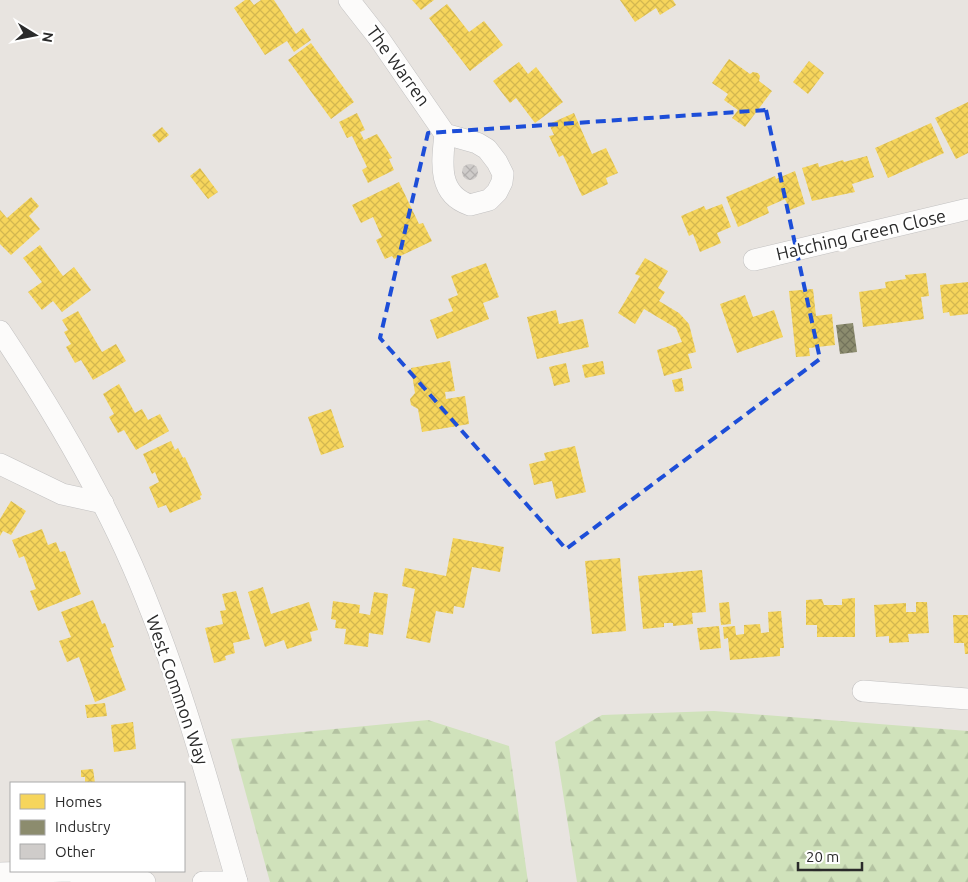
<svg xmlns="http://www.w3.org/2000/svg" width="968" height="882" font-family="Ubuntu,sans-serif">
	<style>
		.forest { fill: url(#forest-firs) }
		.homes { fill: url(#homes-cross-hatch) }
		.industry { fill: url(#industry-cross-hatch) }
		.building { fill: url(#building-cross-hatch) }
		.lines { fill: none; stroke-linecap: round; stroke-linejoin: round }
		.minor-casing { stroke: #c2c1c1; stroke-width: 22 }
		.minor { stroke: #fcfbfa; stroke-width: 21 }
		.marked { fill: none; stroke: #1d4ed8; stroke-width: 4; stroke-dasharray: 10 6; stroke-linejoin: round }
		.labels { text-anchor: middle; stroke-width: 5; stroke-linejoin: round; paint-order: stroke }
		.street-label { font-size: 18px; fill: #2a2a2a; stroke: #fff }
	</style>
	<defs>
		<pattern id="forest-firs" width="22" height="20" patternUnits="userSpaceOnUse" patternTransform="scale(1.25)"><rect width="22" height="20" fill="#d0e2bb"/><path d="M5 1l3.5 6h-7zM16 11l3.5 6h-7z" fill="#b3c2a1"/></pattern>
		<pattern id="homes-cross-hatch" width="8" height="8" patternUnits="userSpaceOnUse" patternTransform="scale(1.25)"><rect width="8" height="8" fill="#f6d55c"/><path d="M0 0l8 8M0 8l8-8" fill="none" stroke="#d3b750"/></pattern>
		<pattern id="industry-cross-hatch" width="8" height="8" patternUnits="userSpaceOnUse" patternTransform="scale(1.25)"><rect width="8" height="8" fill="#8c8c6e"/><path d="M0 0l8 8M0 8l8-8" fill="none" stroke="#73735b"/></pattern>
		<pattern id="building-cross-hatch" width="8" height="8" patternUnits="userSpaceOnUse" patternTransform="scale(1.25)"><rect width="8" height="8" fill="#cfccca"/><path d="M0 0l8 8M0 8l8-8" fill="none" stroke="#b2afae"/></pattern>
	</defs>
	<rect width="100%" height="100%" fill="#e8e4e0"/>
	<g class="forest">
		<path d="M714,711L968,731V882H577L555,742L602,715Z"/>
		<path d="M428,720L509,746L528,882H270L231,739Z"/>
	</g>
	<g class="homes">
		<path d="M245,0H250L254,5L261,0H274L296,34L303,28L311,40L294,52L287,41L265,55L234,8Z"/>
		<path d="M412,0H434L421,10Z"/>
		<path d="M620,0H673L676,5L660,15L656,8L635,22Z"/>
		<path d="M447,4L469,32L484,21L503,45L470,71L429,18Z"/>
		<path d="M311,43L354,102L331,119L288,60Z"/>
		<path d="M729,59L750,74L753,72L758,73L760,76L759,81L772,91L745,127L732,118L738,110L724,100L728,94L712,83Z"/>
		<path d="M809,61L824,73L808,94L793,82Z"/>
		<path d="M519,62L528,74L536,67L563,102L535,123L516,98L510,103L493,81Z"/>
		<path d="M968,102V153L956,159L935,118Z"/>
		<path d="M357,113L365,130L360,132L364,140L377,134L392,158L389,159L394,170L368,183L362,170L367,167L352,136L347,138L339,122Z"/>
		<path d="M574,113L592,154L606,148L618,173L606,178L608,184L582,196L563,155L559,157L549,136L554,135L549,124Z"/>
		<path d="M931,123L944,153L888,178L875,148Z"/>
		<path d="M162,127L169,135L159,143L152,135Z"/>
		<path d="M867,156L874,177L852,184L855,192L812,201L802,168L818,163L819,167L843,160L844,162Z"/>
		<path d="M200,168L218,192L208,199L190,176Z"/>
		<path d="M795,171L805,204L790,210L785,199L767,207L769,213L738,227L726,197L775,176L776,179Z"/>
		<path d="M399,182L419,224L423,223L432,241L394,259L392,256L385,259L376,240L382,237L373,217L361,223L352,205Z"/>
		<path d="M31,197L39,206L29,216L40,229L11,255L0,244V210L7,218Z"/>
		<path d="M722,204L731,227L717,233L721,243L700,252L693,234L689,236L681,216L704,206L706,210Z"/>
		<path d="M40,245L63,276L74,267L91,290L62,312L53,301L42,310L28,292L42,282L23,258Z"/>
		<path d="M645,258L668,271L658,288L665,292L659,301L679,313L689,324L696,352L688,354L692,368L664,376L657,350L682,342L676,328L644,309L635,324L618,313L640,276L635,274Z"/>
		<path d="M486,263L499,297L483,303L489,319L437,339L430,320L453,311L448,299L458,295L451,276Z"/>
		<path d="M926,273L929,296L921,297L924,319L863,327L859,292L886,288L885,282L906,279L905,275Z"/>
		<path d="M968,282V314L950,316L949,312L943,313L940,285Z"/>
		<path d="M813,289L816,316L832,314L835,345L809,348L810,356L796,357L789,291Z"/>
		<path d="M745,295L753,317L774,310L783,337L737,353L720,304Z"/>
		<path d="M556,310L559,324L583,319L589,347L537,359L527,317Z"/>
		<path d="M78,311L102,352L116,344L126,361L93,380L81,360L75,363L66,347L71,344L64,332L68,330L62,320Z"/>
		<path d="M450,361L455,391L445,392L446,399L465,396L469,424L422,432L418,409L411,405L410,399L415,393L411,368Z"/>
		<path d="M603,361L605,374L585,378L582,365Z"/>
		<path d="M566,363L570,382L554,386L549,367Z"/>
		<path d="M682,378L684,391L675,392L672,380Z"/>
		<path d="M119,384L135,413L142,409L148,420L160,414L169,431L136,450L124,430L118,433L109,417L114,414L103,394Z"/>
		<path d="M331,409L344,447L321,455L308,417Z"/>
		<path d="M171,441L175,450L178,448L183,458L185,457L202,495L200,496L201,499L170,513L166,505L158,508L149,487L159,482L155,472L152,474L143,454Z"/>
		<path d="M575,446L586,492L556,499L552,481L534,485L529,464L546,460L544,453Z"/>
		<path d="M11,501L26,511L11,535L3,531L0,536V519Z"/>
		<path d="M42,529L48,545L56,542L60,552L65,551L81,594L38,611L30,591L36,589L24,556L19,558L12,540Z"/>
		<path d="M453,538L504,547L500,572L472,567L464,608L454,606L453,614L436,611L430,643L406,638L415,589L402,586L405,568L446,576Z"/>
		<path d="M620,558L626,631L592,634L585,561Z"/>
		<path d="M702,570L706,612L692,613L693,624L673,626V623H664V627L643,629L638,576Z"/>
		<path d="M263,587L271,614L309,602L318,630L310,632L312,641L287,649L284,640L265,647L248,592Z"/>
		<path d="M236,591L250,639L233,643L235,653L225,656L226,660L214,663L205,628L223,624L220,611L226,610L222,594Z"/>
		<path d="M374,592L388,594L383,635L369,633L368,647L344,644L346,629L335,628L336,620L331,619L333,601L360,605L359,613L370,615Z"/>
		<path d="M855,598V637H817V625H806V600L822,599L824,605H842V599Z"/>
		<path d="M93,600L102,624L105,623L114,647L110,648L126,690L95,702L79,657L67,662L59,641L71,637L61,612Z"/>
		<path d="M729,602L731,624L721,625L719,603Z"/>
		<path d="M916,602H927L929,633L908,634L909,642L889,643V636L876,637L874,605L906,603V612H916Z"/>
		<path d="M781,611L784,648H780V656L730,660L728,638L724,639L723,627L735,626L736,635L744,634V625L760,624L761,633L769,632L768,612Z"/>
		<path d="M953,615H968V654H965L964,643H954Z"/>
		<path d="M719,626L721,648L700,650L697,628Z"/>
		<path d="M105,703L107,716L87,718L85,705Z"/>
		<path d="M133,722L136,749L114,752L111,725Z"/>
		<path d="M93,769L95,783H85V777H81V770Z"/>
	</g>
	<path class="industry" d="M853,323L857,352L840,354L836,325Z"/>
	<circle class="building" cx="470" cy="172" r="8"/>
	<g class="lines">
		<g class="minor-casing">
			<g id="minor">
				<path d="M349,0L378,37L445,134L477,143L487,149L497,162L503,174L502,182L497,192L489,200L470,205C437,194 442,162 445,134"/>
				<path d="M754,260L968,209"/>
				<path d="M0,331C50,406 96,483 132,565C177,668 206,775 237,882"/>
				<path d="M0,464L62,494L103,503"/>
				<path d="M863,691L968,699"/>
				<path d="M0,873L70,871L110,880L145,882"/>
				<path d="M203,882H237"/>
			</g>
		</g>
		<use href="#minor" class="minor"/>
	</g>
	<path class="marked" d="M766,110L820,359L566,549L380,338L428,133Z"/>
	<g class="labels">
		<g class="street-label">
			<text transform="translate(398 66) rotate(54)" y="6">The Warren</text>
			<text transform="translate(861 235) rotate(-13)" y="6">Hatching Green Close</text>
			<text transform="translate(177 690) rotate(71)" y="6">West Common Way</text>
		</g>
	</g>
	<rect x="10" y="782" width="175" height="90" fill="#ffffff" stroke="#aaaaaa"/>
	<rect x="20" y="794" width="25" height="15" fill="#f6d55c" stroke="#aaaaaa"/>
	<text x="55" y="807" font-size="15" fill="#2a2a2a">Homes</text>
	<rect x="20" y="820" width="25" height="15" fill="#8c8c6e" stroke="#aaaaaa"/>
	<text x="55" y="832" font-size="15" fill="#2a2a2a">Industry</text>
	<rect x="20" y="844" width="25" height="15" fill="#cfccca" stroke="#aaaaaa"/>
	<text x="55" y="857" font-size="15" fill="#2a2a2a">Other</text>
	<g transform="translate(35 35) rotate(100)" stroke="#ffffff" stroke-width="4" paint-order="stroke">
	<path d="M0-4L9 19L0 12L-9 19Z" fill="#2a2a2a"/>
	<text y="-8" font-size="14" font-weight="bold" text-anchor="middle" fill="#2a2a2a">N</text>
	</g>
	<path d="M798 862v8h64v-8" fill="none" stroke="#2a2a2a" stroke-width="2.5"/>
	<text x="806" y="862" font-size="15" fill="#2a2a2a" stroke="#ffffff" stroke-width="4" paint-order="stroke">20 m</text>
</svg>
